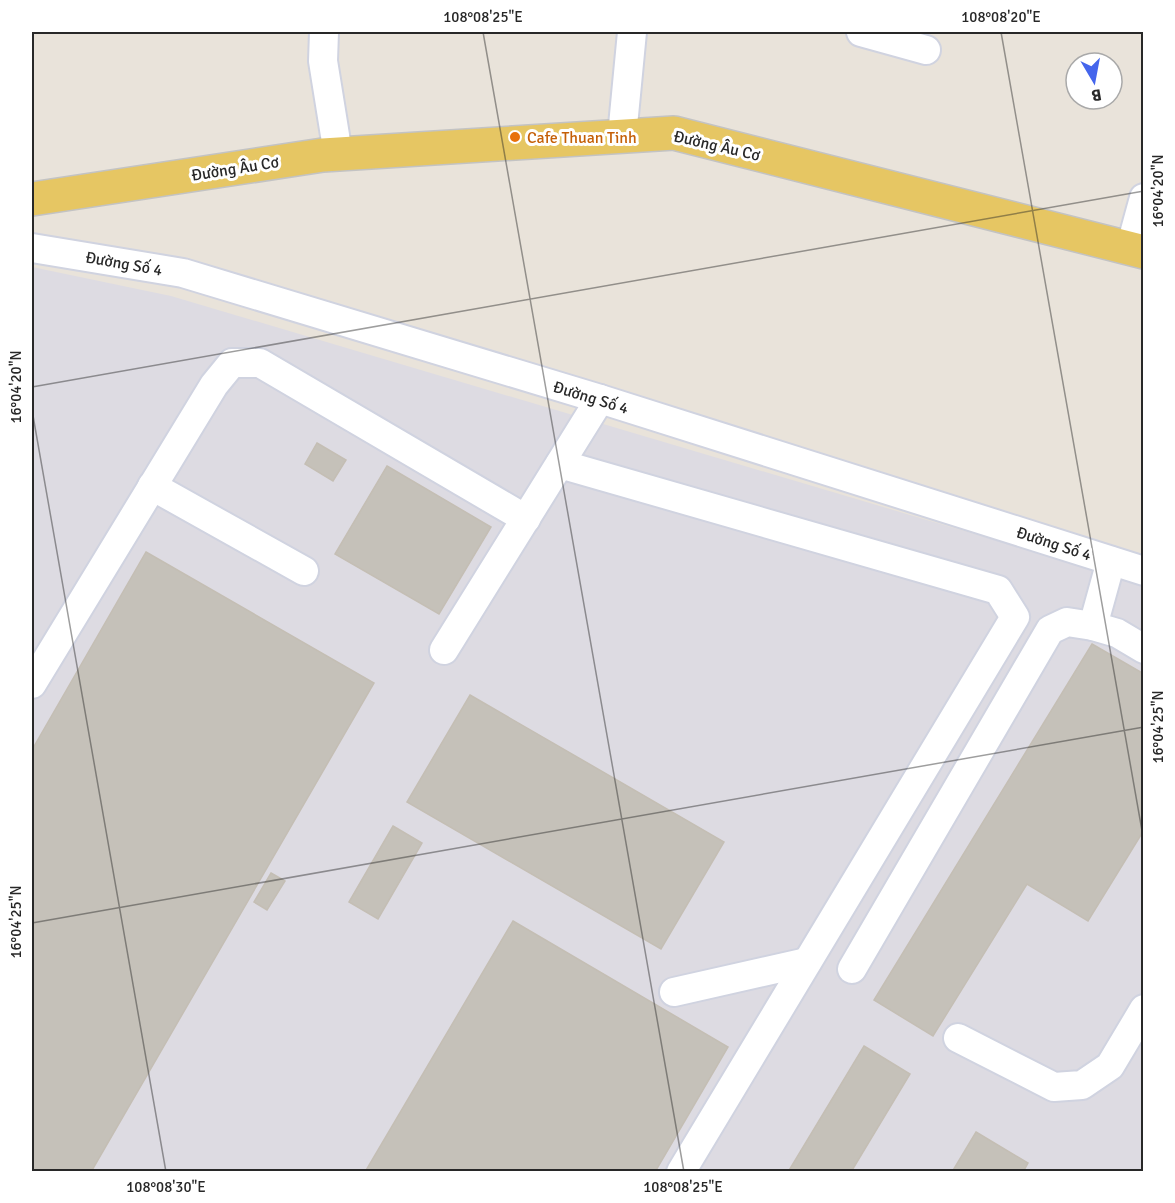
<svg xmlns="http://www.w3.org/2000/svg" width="1175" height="1203" font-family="Signika,sans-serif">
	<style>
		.industrial { fill: #dddbe2 }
		.building { fill: #c5c1b9; stroke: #c4beb4; stroke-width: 1.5 }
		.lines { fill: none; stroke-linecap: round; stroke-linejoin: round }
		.minor-casing { stroke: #d0d3e0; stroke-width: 32 }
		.major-casing { stroke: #c3c3c3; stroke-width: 36 }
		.minor { stroke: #fff; stroke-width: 28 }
		.major { stroke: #e6c663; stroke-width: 33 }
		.ticks { fill: none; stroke: #282828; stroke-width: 1.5; stroke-opacity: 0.45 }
		.food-dot { fill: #e8710a; stroke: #fff; stroke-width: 2 }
		.labels { text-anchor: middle; stroke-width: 6; stroke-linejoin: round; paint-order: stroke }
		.food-label { font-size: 16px; fill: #c56008; stroke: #fff; text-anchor: start }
		.street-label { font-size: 16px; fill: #282828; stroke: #fff }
		.neatline { fill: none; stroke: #282828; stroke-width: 2 }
		.ticks-label { font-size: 15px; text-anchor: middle; fill: #282828 }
	</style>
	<rect width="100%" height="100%" fill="#e9e3da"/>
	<path class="industrial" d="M32,267L171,296L1143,584V1171H32Z"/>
	<g class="building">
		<path d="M317,443L346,460L333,481L305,464Z"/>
		<path d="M387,466L491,527L439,614L335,554Z"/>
		<path d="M146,552L374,683L91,1172H32V750Z"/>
		<path d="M1092,644L1144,674V830L1088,921L1027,884L933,1036L874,1000Z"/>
		<path d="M470,695L724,842L661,949L407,802Z"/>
		<path d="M393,826L422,843L378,919L349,902Z"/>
		<path d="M271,873L285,881L267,910L254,902Z"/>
		<path d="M513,921L728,1047L655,1172H365Z"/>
		<path d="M864,1046L910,1074L851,1172H788Z"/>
		<path d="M976,1132L1028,1163L1023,1172H952Z"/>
	</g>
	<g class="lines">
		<g class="minor-casing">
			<g id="minor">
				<path d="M324,32L323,61L338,154"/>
				<path d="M861,32L926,50"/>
				<path d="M622,136L632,32"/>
				<path d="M32,248L183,273L600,399L1144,571"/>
				<path d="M1130,249L1144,198"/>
				<path d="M560,464L998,590L1015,617L681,1172"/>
				<path d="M152,486L304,571"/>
				<path d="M1093,626L1111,561"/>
				<path d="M444,650L600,399"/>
				<path d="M32,684L214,385L232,363H260L526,519"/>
				<path d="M852,969L1050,630L1067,622L1093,626L1117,633L1144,649"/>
				<path d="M674,992L807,962"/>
				<path d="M958,1038L1054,1087L1082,1085L1110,1066L1144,1009"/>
			</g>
		</g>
		<g class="major-casing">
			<path id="major" d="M32,199L323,155L674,133L1144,252"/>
		</g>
		<use href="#minor" class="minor"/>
		<use href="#major" class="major"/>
	</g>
	<path class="ticks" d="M483,32L684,1172M1001,32L1144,842M32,387L1144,191M32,410L166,1172M32,923L1144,727"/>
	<circle class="food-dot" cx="515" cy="137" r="6"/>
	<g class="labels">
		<g class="food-label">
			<text x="527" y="143">Cafe Thuan Tinh</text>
		</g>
		<g class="street-label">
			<text transform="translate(717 145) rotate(13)" y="6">Đường Âu Cơ</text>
			<text transform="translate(235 168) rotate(-9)" y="6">Đường Âu Cơ</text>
			<text transform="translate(124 263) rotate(10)" y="6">Đường Số 4</text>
			<text transform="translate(591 397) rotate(17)" y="6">Đường Số 4</text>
			<text transform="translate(1054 543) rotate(18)" y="6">Đường Số 4</text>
		</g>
	</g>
	<rect width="1175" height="1203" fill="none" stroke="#ffffff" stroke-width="66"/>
	<g transform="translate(1094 81) rotate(170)"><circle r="28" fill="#ffffff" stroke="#a9a9a9" stroke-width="1.5"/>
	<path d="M0-4.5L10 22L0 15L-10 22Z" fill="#4465ec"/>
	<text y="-9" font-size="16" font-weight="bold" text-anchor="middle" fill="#282828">B</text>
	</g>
	<rect x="33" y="33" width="1109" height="1137" class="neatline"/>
	<g class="ticks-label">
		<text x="483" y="22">108°08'25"E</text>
		<text x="1001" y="22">108°08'20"E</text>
		<text transform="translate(1158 191) rotate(-90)" y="5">16°04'20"N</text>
		<text transform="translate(16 387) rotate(-90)" y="5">16°04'20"N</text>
		<text transform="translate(1158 727) rotate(-90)" y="5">16°04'25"N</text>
		<text transform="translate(16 922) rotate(-90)" y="5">16°04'25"N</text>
		<text x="166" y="1192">108°08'30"E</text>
		<text x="683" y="1192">108°08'25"E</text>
	</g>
</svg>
